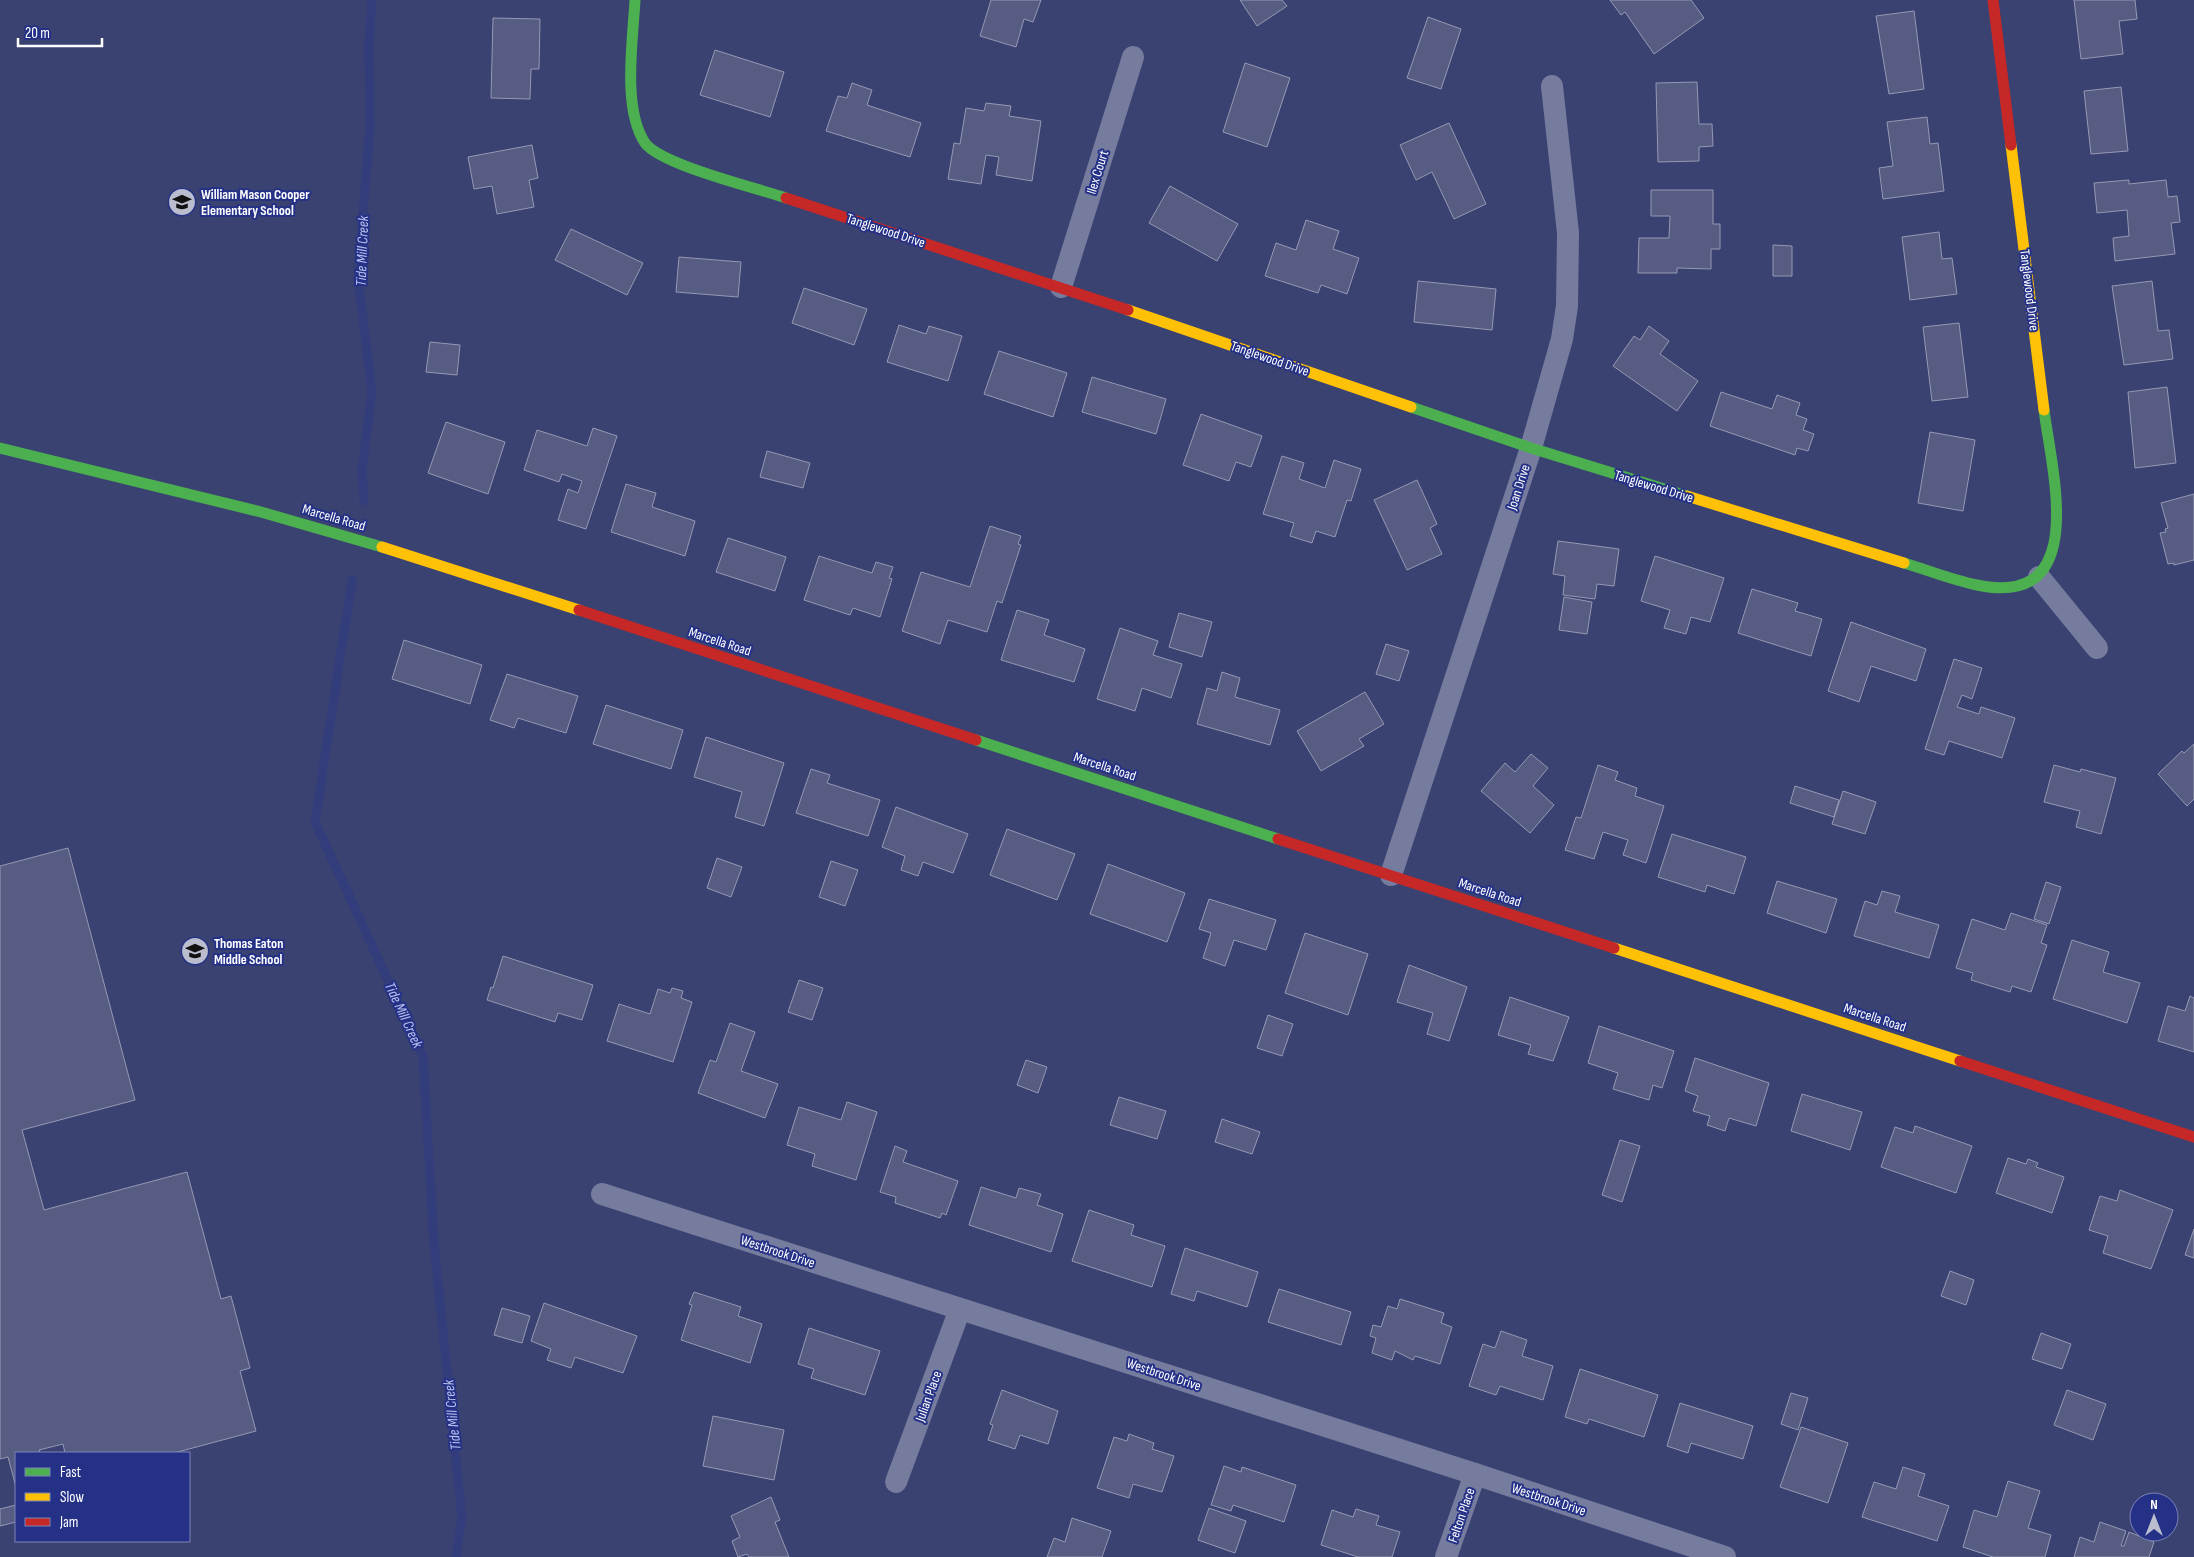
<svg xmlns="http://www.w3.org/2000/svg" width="2194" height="1557" font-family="'Sofia Sans Condensed',sans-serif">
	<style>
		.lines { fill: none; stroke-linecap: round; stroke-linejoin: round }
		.stream { stroke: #343d7c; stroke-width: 9 }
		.building { fill: #565c82; stroke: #9599b4 }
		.street { stroke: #767c9e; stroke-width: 22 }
		.fast { stroke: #4caf50; stroke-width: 11 }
		.slow { stroke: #ffc107; stroke-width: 11 }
		.jam { stroke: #c62828; stroke-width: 11 }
		.labels { text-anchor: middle; stroke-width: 4; stroke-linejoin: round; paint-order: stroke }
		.street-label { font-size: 14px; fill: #fff; stroke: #243187 }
		.poi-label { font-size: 14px; font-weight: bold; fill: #fff; stroke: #243187; text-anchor: start }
		.water-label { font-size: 15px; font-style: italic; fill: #bac2f0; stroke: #243187 }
	</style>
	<rect width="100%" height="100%" fill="#3a4271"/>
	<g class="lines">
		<g class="stream">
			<path d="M364,501L362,469L372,391L358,277L370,127L369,43L372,0"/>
			<path d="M352,580L315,822L423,1056L434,1244L462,1518L456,1557"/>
		</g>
	</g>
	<g class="building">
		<path d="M991,0H1041L1033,22L1024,19L1016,47L980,36Z"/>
		<path d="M1240,0H1282L1287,6L1257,26Z"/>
		<path d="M1610,0H1691L1704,18L1654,54L1625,12L1621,15Z"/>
		<path d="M2074,0H2135L2137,19L2119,21L2123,54L2081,59Z"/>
		<path d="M1914,11L1924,89L1889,94L1876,16Z"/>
		<path d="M1428,17L1461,29L1441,89L1407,78Z"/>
		<path d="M493,18L540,19L539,69H531L530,99L491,98Z"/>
		<path d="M715,50L784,72L770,117L700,95Z"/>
		<path d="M1245,63L1290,78L1267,147L1223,132Z"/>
		<path d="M1697,82L1699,124H1712L1713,146L1699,147V161L1658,162L1656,83Z"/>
		<path d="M852,83L872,90L867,105L921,123L910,157L826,131L838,96L847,98Z"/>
		<path d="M2121,87L2128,151L2091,154L2084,91Z"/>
		<path d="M986,103L1011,106L1009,116L1041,121L1032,181L996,175L999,157L986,155L981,184L948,179L954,143L960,144L966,108L984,111Z"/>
		<path d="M1927,117L1930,144L1938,143L1944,191L1883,199L1879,168L1893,166L1887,122Z"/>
		<path d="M1449,123L1486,204L1454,219L1432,172L1416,180L1400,145Z"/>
		<path d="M532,145L538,178L529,180L534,207L497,214L492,186L474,189L468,157Z"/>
		<path d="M2129,180V184L2166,180L2168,197L2177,196L2180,222L2171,223L2175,254L2115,261L2113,238L2129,236L2127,210L2097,213L2094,183Z"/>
		<path d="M1170,186L1238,224L1217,261L1149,223Z"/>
		<path d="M1651,190H1713V224H1720V249H1711V269L1677,268V273H1638L1639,238H1669L1670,216H1651Z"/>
		<path d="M1306,220L1339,231L1333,249L1359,258L1347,294L1321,285L1318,293L1265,276L1276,243L1296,250Z"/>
		<path d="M571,229L643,263L627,295L555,260Z"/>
		<path d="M1939,232L1942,259L1952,258L1957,294L1910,300L1902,237Z"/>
		<path d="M1773,245L1792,246V276H1773Z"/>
		<path d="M679,257L741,262L738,297L676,292Z"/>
		<path d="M1418,281L1496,289L1492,330L1414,322Z"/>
		<path d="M2152,281L2158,331L2169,330L2173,359L2124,365L2112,286Z"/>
		<path d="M804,288L867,309L854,345L792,323Z"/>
		<path d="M1959,323L1968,397L1932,401L1923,327Z"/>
		<path d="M899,325L926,334L929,326L962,336L948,381L887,362Z"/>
		<path d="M1649,326L1669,341L1660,354L1698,381L1677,411L1613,366L1634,336L1640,340Z"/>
		<path d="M430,342L460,345L457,375L426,372Z"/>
		<path d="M999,351L1067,373L1053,417L984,394Z"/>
		<path d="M1092,377L1166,399L1156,434L1082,412Z"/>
		<path d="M2167,387L2176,463L2135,468L2128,392Z"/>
		<path d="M1721,392L1772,409L1777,395L1800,403L1796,415L1807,419L1803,430L1814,434L1808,451L1797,448L1795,455L1710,426Z"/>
		<path d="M1201,414L1262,436L1251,467L1236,462L1229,481L1183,465Z"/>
		<path d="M446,422L505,442L488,494L428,473Z"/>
		<path d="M593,428L617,436L586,529L558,520L568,489L578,493L582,481L562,474L559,482L524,470L537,430L587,446Z"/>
		<path d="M1930,432L1975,440L1963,511L1918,503Z"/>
		<path d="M767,451L810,463L803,488L760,477Z"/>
		<path d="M1282,456L1304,463L1299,479L1325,488L1334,460L1361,469L1351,501L1347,500L1335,537L1316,531L1312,543L1290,536L1294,523L1263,514Z"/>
		<path d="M1417,480L1437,524L1430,528L1442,554L1407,570L1374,500Z"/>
		<path d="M626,484L656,493L652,507L695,521L685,556L611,532Z"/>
		<path d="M2194,494V560L2174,565V563L2168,564L2160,533L2166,532L2165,529L2168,528L2161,503Z"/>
		<path d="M990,526L1021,536L1018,544L1021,545L1002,603L997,601L987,632L948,620L940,644L902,631L921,572L970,587Z"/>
		<path d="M728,538L786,557L775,591L716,572Z"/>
		<path d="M1558,541L1619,549L1614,586L1597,584L1595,599L1563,595L1565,576L1553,574Z"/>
		<path d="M819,556L872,573L876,562L893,567L889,578L892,579L880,617L853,608L850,615L804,600Z"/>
		<path d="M1655,556L1724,578L1710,622L1691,617L1686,634L1664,628L1670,610L1641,601Z"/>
		<path d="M1752,589L1798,603L1795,611L1822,619L1811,656L1738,633Z"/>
		<path d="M1564,597L1592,602L1587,634L1559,630Z"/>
		<path d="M1017,610L1049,620L1044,635L1085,649L1074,682L1001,660Z"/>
		<path d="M1179,613L1212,622L1202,657L1169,647Z"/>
		<path d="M1851,622L1926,649L1916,681L1871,666L1859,702L1828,691Z"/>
		<path d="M1120,628L1158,641L1153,655L1182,664L1171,698L1142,688L1135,711L1097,699Z"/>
		<path d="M404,640L482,665L470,704L392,679Z"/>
		<path d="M1386,644L1409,651L1399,681L1376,674Z"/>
		<path d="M1954,659L1982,668L1972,699L1962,695L1957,707L1979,714L1981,707L2015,718L2002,758L1949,741L1944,755L1925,749Z"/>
		<path d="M1222,672L1240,678L1235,697L1280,710L1270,745L1197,724L1207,688L1217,691Z"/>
		<path d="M507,674L578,696L566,733L518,718L514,728L490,720Z"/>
		<path d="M1365,692L1384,724L1359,739L1364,746L1321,771L1297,731Z"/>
		<path d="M606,705L683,730L671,769L593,744Z"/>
		<path d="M706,737L784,763L764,826L735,817L742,792L694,777Z"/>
		<path d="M2194,744V799L2187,806L2158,774L2182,751L2184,753Z"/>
		<path d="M1531,754L1548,768L1533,786L1554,805L1530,833L1481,791L1505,763L1515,772Z"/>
		<path d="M1598,765L1618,772L1615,780L1637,788L1635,796L1664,806L1646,863L1623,855L1628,840L1603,832L1594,859L1565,850L1576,817L1581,818Z"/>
		<path d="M2054,765L2080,772L2081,769L2116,778L2101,834L2076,827L2080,811L2044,802Z"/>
		<path d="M811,769L830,775L827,783L880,800L868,836L796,813Z"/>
		<path d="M1795,786L1839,800L1834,817L1790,803Z"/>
		<path d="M1843,791L1876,802L1865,834L1832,824Z"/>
		<path d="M896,807L968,834L953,873L923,862L918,876L901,870L905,856L882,847Z"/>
		<path d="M1007,829L1075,854L1057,900L990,875Z"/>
		<path d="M1672,834L1746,857L1734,894L1707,885L1705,892L1658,877Z"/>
		<path d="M68,848L135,1100L22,1130L44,1210L187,1172L221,1299L231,1296L250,1368L240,1371L256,1431L174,1453H65L63,1444L39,1450L40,1453H16V1487L8,1457L0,1459V866Z"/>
		<path d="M717,858L742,867L731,897L707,888Z"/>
		<path d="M831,861L858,870L845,906L819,897Z"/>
		<path d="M1108,864L1185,893L1167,942L1090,914Z"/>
		<path d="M1777,881L1837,899L1826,933L1767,913Z"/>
		<path d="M2046,882L2061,887L2049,924L2034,919Z"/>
		<path d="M1882,891L1900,896L1895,912L1939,925L1929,958L1854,936L1865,901L1877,905Z"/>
		<path d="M1209,899L1276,920L1266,950L1234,940L1225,966L1203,958L1211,933L1199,929Z"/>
		<path d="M2011,913L2047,925L2041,943L2047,945L2031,992L2012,986L2010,992L1971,980L1973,973L1956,968L1972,919L2005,930Z"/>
		<path d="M1305,933L1368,954L1348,1015L1285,993Z"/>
		<path d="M2072,940L2109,952L2103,972L2140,983L2127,1023L2053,999Z"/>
		<path d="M503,956L593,985L582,1020L558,1013L555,1022L487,1000L491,987L493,988Z"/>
		<path d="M1409,965L1467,987L1449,1041L1427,1034L1433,1013L1397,1002Z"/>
		<path d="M799,980L823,988L812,1020L788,1012Z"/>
		<path d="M672,988L683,991L681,998L692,1002L673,1062L607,1041L619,1004L650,1014L658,989L670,993Z"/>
		<path d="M2190,996L2194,998V1052L2158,1041L2168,1006L2185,1011Z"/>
		<path d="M1510,997L1569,1017L1553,1061L1528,1054L1531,1045L1498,1035Z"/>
		<path d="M1268,1015L1293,1024L1282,1056L1257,1048Z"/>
		<path d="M730,1023L755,1032L741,1071L778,1084L765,1118L698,1093L710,1060L716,1062Z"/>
		<path d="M1599,1026L1674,1051L1662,1088L1653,1085L1649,1100L1613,1089L1618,1073L1588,1063Z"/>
		<path d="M1695,1058L1769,1083L1756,1126L1729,1118L1725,1131L1707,1125L1710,1116L1693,1111L1698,1096L1685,1091Z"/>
		<path d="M1026,1060L1047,1067L1038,1093L1017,1085Z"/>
		<path d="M1802,1094L1862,1112L1850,1150L1791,1131Z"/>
		<path d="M1119,1097L1166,1111L1157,1139L1110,1125Z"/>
		<path d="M847,1102L877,1112L856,1180L812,1166L815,1154L787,1145L799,1107L841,1120Z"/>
		<path d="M1222,1119L1260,1132L1252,1154L1215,1142Z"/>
		<path d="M1915,1126L1972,1146L1956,1193L1881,1167L1895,1127L1913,1133Z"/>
		<path d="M1620,1140L1640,1146L1622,1202L1602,1195Z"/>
		<path d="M895,1146L907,1151L903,1162L958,1181L946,1215L942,1213L940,1218L895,1203L896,1197L880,1192Z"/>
		<path d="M2008,1158L2026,1164L2028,1159L2038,1163L2036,1167L2064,1177L2052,1213L1996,1193Z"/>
		<path d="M981,1187L1016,1198L1019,1188L1041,1194L1037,1205L1063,1214L1051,1252L969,1225Z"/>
		<path d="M2120,1190L2173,1210L2151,1269L2103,1253L2108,1236L2089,1230L2100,1196L2117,1201Z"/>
		<path d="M1089,1210L1134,1225L1131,1235L1165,1246L1152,1287L1072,1261Z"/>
		<path d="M2194,1229V1258L2185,1255Z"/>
		<path d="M1185,1248L1258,1272L1247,1307L1197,1291L1194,1301L1171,1294Z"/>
		<path d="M1950,1271L1974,1280L1966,1305L1941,1296Z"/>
		<path d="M1279,1289L1351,1312L1341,1345L1268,1322Z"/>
		<path d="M694,1292L741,1307L738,1316L762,1324L750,1363L681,1340L692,1305L689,1304Z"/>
		<path d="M1400,1299L1444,1313L1441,1323L1452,1327L1440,1364L1415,1356L1413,1360L1395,1351L1392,1360L1372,1353L1376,1338L1370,1336L1373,1325L1381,1327L1388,1306L1397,1309Z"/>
		<path d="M544,1303L637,1336L623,1373L575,1357L571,1368L547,1360L551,1349L531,1341Z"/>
		<path d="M502,1308L530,1316L522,1343L494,1335Z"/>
		<path d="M809,1328L880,1351L865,1395L811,1378L814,1369L798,1364Z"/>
		<path d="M1501,1331L1527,1340L1522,1356L1553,1366L1543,1400L1500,1386L1496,1395L1469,1386L1483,1344L1495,1348Z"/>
		<path d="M2041,1333L2071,1344L2062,1369L2032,1359Z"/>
		<path d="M1580,1369L1658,1395L1644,1437L1589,1419L1587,1424L1565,1417Z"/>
		<path d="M1002,1390L1058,1411L1048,1444L1020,1435L1015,1449L988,1440L993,1425L990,1424Z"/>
		<path d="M2067,1390L2106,1404L2093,1440L2054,1425Z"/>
		<path d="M1791,1393L1808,1398L1798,1430L1781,1424Z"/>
		<path d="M1680,1403L1753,1426L1743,1459L1691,1443L1688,1453L1667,1446Z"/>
		<path d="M713,1416L784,1430L774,1480L703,1466Z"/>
		<path d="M1801,1427L1848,1443L1828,1503L1780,1487Z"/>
		<path d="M1129,1434L1154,1443L1152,1449L1174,1456L1162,1492L1133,1484L1129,1498L1097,1488L1114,1437L1127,1441Z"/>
		<path d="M1224,1466L1241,1472L1242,1467L1296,1485L1284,1522L1233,1505L1231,1511L1211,1505Z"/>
		<path d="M1903,1467L1925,1474L1918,1496L1949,1506L1937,1541L1862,1517L1874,1482L1896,1489Z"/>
		<path d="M2008,1481L2040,1491L2028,1528L2051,1535L2045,1557H1993L1963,1547L1974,1510L1997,1517Z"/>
		<path d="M771,1497L780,1520L775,1522L789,1557H749L747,1554L738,1557L732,1541L740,1537L731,1516Z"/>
		<path d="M16,1505V1522L0,1526V1509Z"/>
		<path d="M1209,1508L1246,1521L1235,1553L1198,1540Z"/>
		<path d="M1356,1509L1379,1516L1376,1525L1400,1532L1392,1557H1358L1321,1545L1332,1510L1353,1517Z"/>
		<path d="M1072,1518L1111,1531L1102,1557H1047L1054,1538L1065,1542Z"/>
		<path d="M2100,1522L2126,1531L2121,1546H2124L2129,1532L2154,1542L2149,1557H2074L2080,1537L2094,1542Z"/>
	</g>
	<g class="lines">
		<g class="street">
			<path d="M1061,287L1133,57"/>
			<path d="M2039,577L2097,648"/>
			<path d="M1391,875L1531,448L1562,339L1567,306L1568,233L1552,86"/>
			<path d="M602,1194L1475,1474L1725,1557"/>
			<path d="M896,1482L960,1309"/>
			<path d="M1446,1557L1475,1474"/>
		</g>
		<g class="fast">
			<path d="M635,0C633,39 622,109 645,143C661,165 757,188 786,198"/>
			<path d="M1411,407L1531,448L1687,496"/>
			<path d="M0,448L261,512L382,547"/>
			<path d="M1904,563C1928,570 1952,580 1977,585C2090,609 2052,473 2044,410"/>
			<path d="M976,740L1278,839"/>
		</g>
		<g class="slow">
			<path d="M2011,145L2044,410"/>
			<path d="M1128,310L1411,407"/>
			<path d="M1687,496L1904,563"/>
			<path d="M382,547L579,610"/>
			<path d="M1614,948L1960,1061"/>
		</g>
		<g class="jam">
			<path d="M1993,0L2011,145"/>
			<path d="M786,198L1128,310"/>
			<path d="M579,610L976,740"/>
			<path d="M1278,839L1614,948"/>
			<path d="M1960,1061L2194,1137"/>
		</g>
	</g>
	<defs>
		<g id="school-disc" transform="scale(1.4375)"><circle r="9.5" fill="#babdcd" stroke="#243187"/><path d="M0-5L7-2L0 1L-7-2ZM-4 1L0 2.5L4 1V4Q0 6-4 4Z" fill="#111"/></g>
	</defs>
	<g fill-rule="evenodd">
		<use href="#school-disc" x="182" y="202"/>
		<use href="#school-disc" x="195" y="951"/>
	</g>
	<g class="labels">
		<g class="street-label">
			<text transform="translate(1097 172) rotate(-73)" y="5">Ilex Court</text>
			<text transform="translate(886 230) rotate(18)" y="5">Tanglewood Drive</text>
			<text transform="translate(2030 290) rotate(83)" y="5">Tanglewood Drive</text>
			<text transform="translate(1270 358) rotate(19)" y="5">Tanglewood Drive</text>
			<text transform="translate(1654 486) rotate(17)" y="5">Tanglewood Drive</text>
			<text transform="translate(1518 487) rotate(-72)" y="5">Joan Drive</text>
			<text transform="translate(334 517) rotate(16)" y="5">Marcella Road</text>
			<text transform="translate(720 641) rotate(18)" y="5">Marcella Road</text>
			<text transform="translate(1105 766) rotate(18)" y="5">Marcella Road</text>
			<text transform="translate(1490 892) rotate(18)" y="5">Marcella Road</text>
			<text transform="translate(1875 1017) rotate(18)" y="5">Marcella Road</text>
			<text transform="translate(778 1251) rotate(18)" y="5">Westbrook Drive</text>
			<text transform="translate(1164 1374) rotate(18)" y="5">Westbrook Drive</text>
			<text transform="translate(928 1396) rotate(-70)" y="5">Julian Place</text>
			<text transform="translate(1549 1499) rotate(18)" y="5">Westbrook Drive</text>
			<text transform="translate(1461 1515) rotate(-71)" y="5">Felton Place</text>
		</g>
		<g class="poi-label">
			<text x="201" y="199">William Mason Cooper<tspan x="201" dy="16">Elementary School</tspan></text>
			<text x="214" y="948">Thomas Eaton<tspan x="214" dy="16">Middle School</tspan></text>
		</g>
		<g class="water-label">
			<text transform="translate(362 251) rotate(-88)" y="5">Tide Mill Creek</text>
			<text transform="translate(404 1015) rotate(65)" y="5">Tide Mill Creek</text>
			<text transform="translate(452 1415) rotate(-96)" y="5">Tide Mill Creek</text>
		</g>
	</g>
	<rect x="15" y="1452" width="175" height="90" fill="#243187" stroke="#7c83b7"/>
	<rect x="25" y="1468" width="25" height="8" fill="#4caf50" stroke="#7c83b7"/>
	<text x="60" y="1477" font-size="15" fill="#ffffff">Fast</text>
	<rect x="25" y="1493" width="25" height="8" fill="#ffc107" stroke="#7c83b7"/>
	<text x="60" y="1502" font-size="15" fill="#ffffff">Slow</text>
	<rect x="25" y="1518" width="25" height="8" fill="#c62828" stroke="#7c83b7"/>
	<text x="60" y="1527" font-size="15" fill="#ffffff">Jam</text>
	<g transform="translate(2154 1517)"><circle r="24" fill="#243187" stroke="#7c83b7"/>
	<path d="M0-4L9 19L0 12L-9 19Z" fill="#babdcd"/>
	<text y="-8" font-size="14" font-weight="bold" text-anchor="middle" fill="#ffffff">N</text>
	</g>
	<path d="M18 38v8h84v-8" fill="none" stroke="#ffffff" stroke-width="2.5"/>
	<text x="25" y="38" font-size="15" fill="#ffffff" stroke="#243187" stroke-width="4" paint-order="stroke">20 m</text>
</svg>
